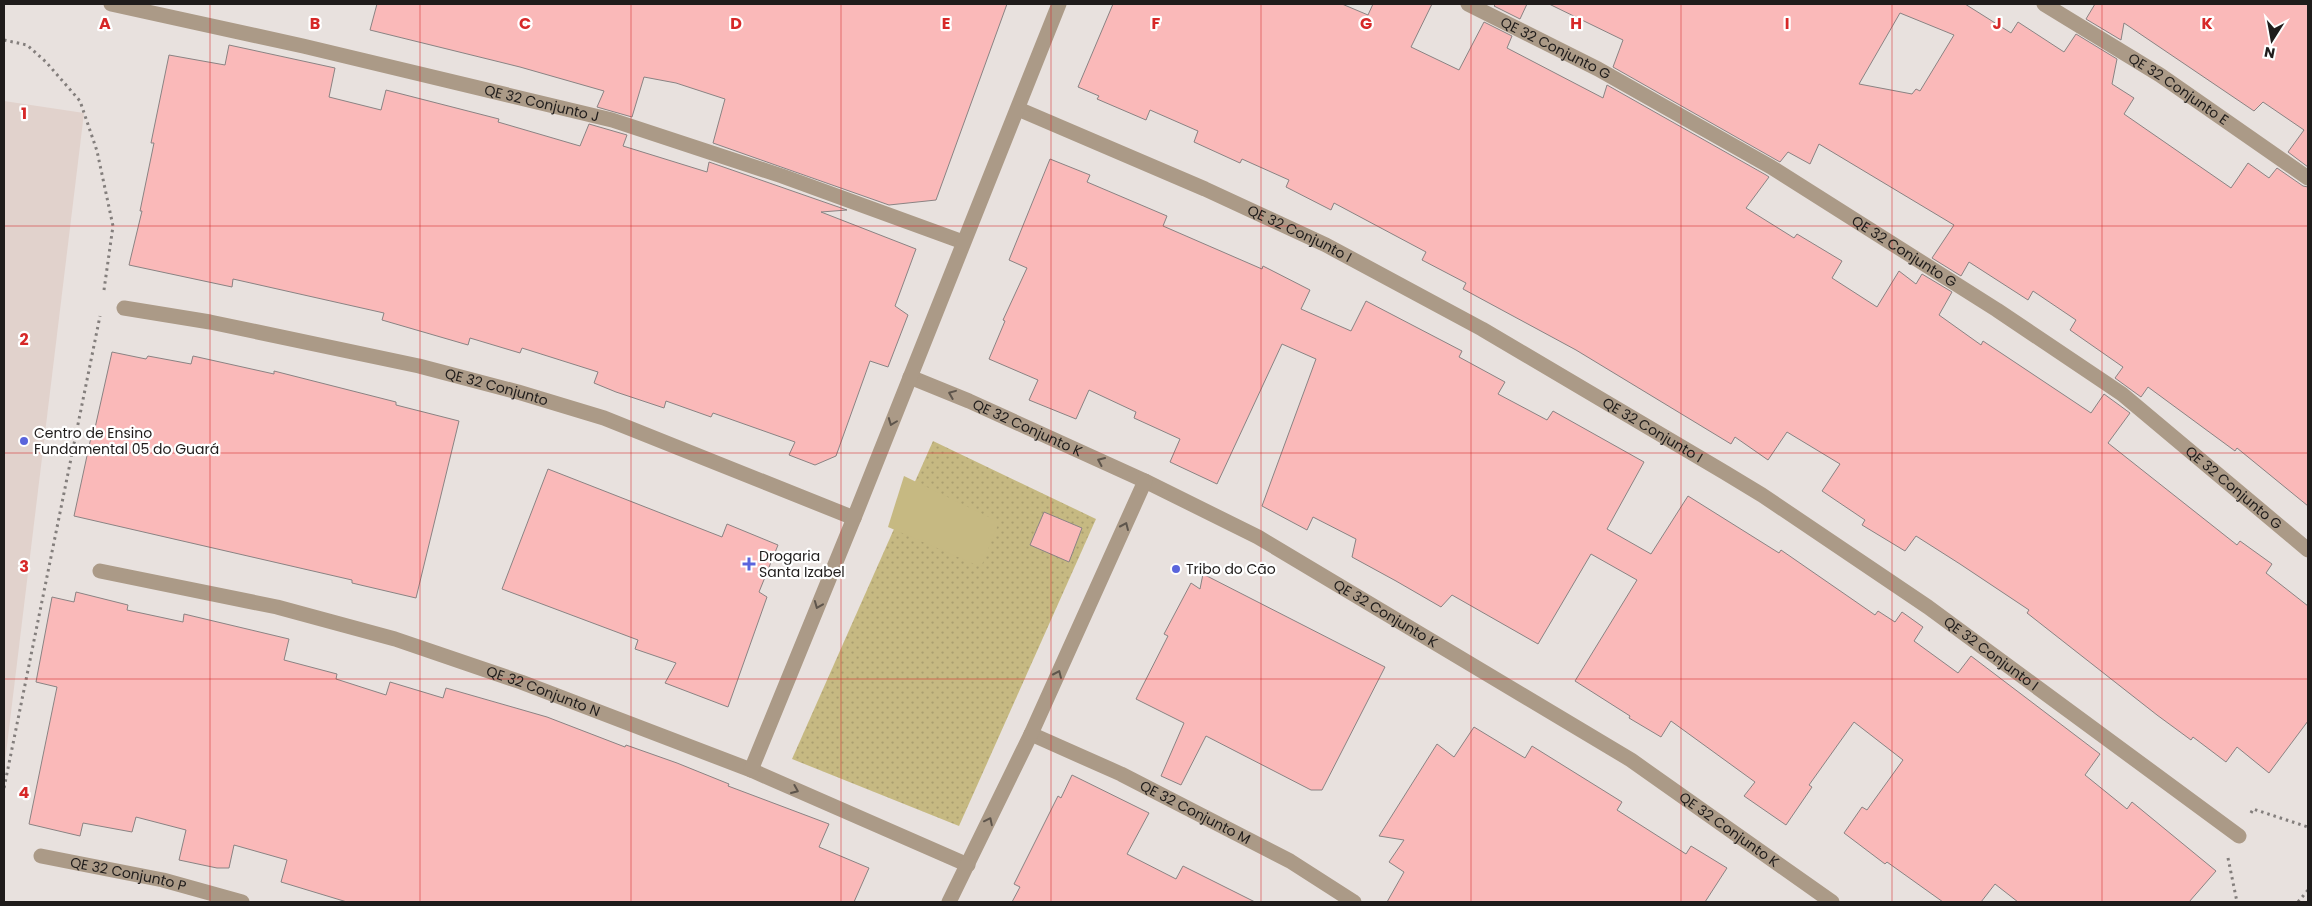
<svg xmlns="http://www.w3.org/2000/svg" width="2312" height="906" font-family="Poppins,sans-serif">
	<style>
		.built { fill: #e1d2cc }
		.park { fill: url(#park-dots) }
		.pitch { fill: #c6b982 }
		.building { fill: #fab9b9; stroke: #8a8383; fill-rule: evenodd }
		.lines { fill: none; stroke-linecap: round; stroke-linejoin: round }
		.path { stroke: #837e7c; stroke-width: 3; stroke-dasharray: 2.5 4; stroke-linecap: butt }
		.minor { stroke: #ab9a87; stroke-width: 15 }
		.oneway { stroke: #5e554c }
		.grid { fill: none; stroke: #d62828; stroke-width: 1; stroke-opacity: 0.55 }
		.poi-dot { fill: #5a65dc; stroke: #fff; stroke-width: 2 }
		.labels { text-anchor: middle; stroke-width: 4.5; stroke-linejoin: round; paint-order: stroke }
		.street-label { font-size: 14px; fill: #1f1c1b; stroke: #fff }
		.poi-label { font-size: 14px; fill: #1f1c1b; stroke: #fff; text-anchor: start }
		.grid-label { font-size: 16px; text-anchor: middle; font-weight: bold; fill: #d62828; stroke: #fff; stroke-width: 4.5; stroke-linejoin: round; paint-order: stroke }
	</style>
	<defs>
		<pattern id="park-dots" width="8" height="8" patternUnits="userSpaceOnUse" patternTransform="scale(1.25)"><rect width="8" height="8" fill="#c6b982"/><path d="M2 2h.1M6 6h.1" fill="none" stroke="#aa9e70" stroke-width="1.8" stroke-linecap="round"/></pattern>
	</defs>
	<rect width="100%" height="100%" fill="#e8e1de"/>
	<path class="built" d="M4,101L84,113L4,770Z"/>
	<path class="park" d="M933,441L1096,519L959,826L792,759Z"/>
	<path class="pitch" d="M904,476L999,522L981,567L888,527Z"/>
	<g class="building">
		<path d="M377,4H1007L936,200L889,205L713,143L725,99L676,83L644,77L632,117L597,107L604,91L520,67L370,30Z"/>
		<path d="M1113,4H1342L1368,15L1373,4H1432L1411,47L1459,70L1484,22L1512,36L1507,48L1603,98L1607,85L1766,175L1769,177L1746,208L1794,238L1797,234L1842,261L1832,278L1877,307L1899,271L1916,284L1922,274L1952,292L1939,315L1981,345L1983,341L2091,413L2104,394L2130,413L2108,443L2237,545L2240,541L2272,564L2266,573L2308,606V721L2269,773L2237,747L2226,762L2193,737L2191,740L2157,715L2027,613L2029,610L1960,564L1916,536L1905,551L1862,525L1865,520L1822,491L1840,464L1787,432L1768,460L1735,437L1731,444L1576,350L1463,289L1466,283L1422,260L1426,252L1334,203L1331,210L1286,187L1289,180L1242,159L1240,163L1194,142L1198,131L1150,110L1146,120L1097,99L1099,96L1078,87Z"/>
		<path d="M1496,4H1527L1520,19L1494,6Z"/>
		<path d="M1549,4H1965L2011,33L2018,22L2064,52L2076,34L2117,59L2112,84L2134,98L2124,114L2231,188L2248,163L2269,178L2277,168L2303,186L2308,187V506L2237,448L2235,451L2148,387L2141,397L2115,378L2123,367L2070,330L2076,320L2033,291L2028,300L1969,262L1961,276L1932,258L1954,225L1819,144L1810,164L1788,152L1780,162L1613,67L1623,40ZM1900,13L1954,35L1920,91L1916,89L1912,94L1859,84Z"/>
		<path d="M2095,4H2308V167L2288,152L2304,130L2263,102L2254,111L2124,23L2121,40L2086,19Z"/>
		<path d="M229,45L335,68L329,97L381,110L386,90L499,119L498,122L580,146L589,124L627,135L623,146L707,172L709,162L847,210L821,212L916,249L895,306L908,315L888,367L870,361L836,456L815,465L789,455L795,442L713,413L711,417L666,401L664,408L616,392L594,383L598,372L522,348L520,353L470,338L468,345L382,320L384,313L233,279L232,287L129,265L142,211H140L154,143H151L169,55L225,65Z"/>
		<path d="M1050,159L1090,175L1087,182L1167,216L1163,226L1262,269L1263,266L1310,290L1301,309L1351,331L1366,301L1462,351L1459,357L1505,382L1498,394L1547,420L1553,411L1644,462L1607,529L1651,554L1688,496L1779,553L1781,550L1875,615L1878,611L1895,622L1902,612L1923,627L1914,641L1958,673L1971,656L2100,754L2085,775L2127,809L2132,802L2216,871L2189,902H2018L1995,884L1981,902H1943L1887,862L1885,864L1844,833L1862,807L1867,810L1903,760L1854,722L1809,785L1812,787L1786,825L1744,796L1755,782L1671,721L1661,737L1629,718L1630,716L1575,681L1637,580L1591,554L1538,644L1452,595L1441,607L1396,581L1352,557L1356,539L1313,517L1307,530L1262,506L1316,359L1282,344L1217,484L1170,462L1180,439L1134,418L1136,412L1089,390L1076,419L1029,400L1038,380L989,359L1005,321L1003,320L1027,268L1009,260Z"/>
		<path d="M112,352L146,359L148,356L191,364L193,356L274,374V371L396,402V405L459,421L416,598L352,583V580L74,516L93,428H95Z"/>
		<path d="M548,469L722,537L727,524L778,545L759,592L767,597L728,707L665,683L676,663L635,649L638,640L502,589Z"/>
		<path d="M1044,512L1082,528L1069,562L1030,545Z"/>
		<path d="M1203,574L1385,667L1322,790H1311L1206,736L1181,785L1161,776L1184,723L1136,699L1168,636L1164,634L1191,583L1200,589Z"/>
		<path d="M76,592L128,605L127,610L183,622L184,614L289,639L284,660L337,674L336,679L386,695L390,682L443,698L446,688L547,717L625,747L626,745L677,763L729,784L728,786L829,824L819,847L869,868L854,902H347L281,882L287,860L234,845L229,868H217L179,860L186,830L136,817L132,832L83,823L80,836L29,824L57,687L36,682L52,597L74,602Z"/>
		<path d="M1474,727L1525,758L1532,746L1622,802L1617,810L1686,854L1691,846L1727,868L1705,902H1387L1404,872L1389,862L1404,840L1379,836L1437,744L1454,757Z"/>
		<path d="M1072,775L1149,813L1127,854L1176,879L1183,866L1255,902H1012L1020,887L1014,884L1058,796L1061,798Z"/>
	</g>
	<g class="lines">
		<g class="path">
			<path d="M4,40L27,45L46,62L80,101L97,151L113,226L104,290"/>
			<path d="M4,788L100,316"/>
			<path d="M2251,813L2253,809L2308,827"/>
			<path d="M2228,858L2237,902"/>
			<path d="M2298,902L2308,890"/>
		</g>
		<g class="minor">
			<path id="s1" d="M111,4L303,46L612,120L782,176L963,242"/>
			<path id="s2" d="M1468,4L1598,69L1771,167L1997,310L2122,394L2308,550"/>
			<path id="s3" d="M2044,4L2160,75L2308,178"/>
			<path id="s4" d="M1018,109L1205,189L1326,245L1482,329L1724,472L1762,495L1928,607L2239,836"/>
			<path id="s5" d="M124,308L210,322L419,366L518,392L604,418L854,518"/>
			<path id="s6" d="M910,377L969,401L1145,481L1258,537L1631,760L1832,902"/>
			<path id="s7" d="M100,571L277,607L395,639L521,682L751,770L968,865"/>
			<path id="s8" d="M1031,734L1121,774L1290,861L1354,902"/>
			<path d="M751,770L854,518L1059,4"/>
			<path id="s9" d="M41,856L163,880L242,902"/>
			<path d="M949,902L1031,734L1145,481"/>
		</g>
	</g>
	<defs><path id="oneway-chevron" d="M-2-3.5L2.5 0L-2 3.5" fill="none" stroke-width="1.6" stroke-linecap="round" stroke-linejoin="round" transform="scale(1.25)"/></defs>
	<g class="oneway">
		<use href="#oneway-chevron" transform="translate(952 394) rotate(-158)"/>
		<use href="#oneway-chevron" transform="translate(892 422) rotate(111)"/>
		<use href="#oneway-chevron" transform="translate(1101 461) rotate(-156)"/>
		<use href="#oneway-chevron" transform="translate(1125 526) rotate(-66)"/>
		<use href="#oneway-chevron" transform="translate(818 605) rotate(112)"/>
		<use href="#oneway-chevron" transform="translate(1058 674) rotate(-66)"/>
		<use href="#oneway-chevron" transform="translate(795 790) rotate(23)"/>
		<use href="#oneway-chevron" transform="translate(989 821) rotate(-64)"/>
	</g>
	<path class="grid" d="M210,4V902M420,4V902M631,4V902M841,4V902M1051,4V902M1261,4V902M1471,4V902M1681,4V902M1892,4V902M2102,4V902M4,226H2308M4,453H2308M4,679H2308"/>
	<g class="poi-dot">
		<circle cx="24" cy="441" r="5"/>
		<path d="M746.5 556.5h5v5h5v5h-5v5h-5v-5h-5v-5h5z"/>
		<circle cx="1176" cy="569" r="5"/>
	</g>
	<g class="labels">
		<g class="street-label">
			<text dy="5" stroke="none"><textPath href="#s2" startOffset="98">QE 32 Conjunto G</textPath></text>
			<text dy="5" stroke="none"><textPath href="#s3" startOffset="159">QE 32 Conjunto E</textPath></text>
			<text dy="5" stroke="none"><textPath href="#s1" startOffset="442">QE 32 Conjunto J</textPath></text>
			<text dy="5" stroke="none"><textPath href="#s4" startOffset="308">QE 32 Conjunto I</textPath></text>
			<text dy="5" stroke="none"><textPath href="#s2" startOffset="502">QE 32 Conjunto G</textPath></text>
			<text dy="5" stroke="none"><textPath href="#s5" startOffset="381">QE 32 Conjunto</textPath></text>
			<text dy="5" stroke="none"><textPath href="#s6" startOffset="128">QE 32 Conjunto K</textPath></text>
			<text dy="5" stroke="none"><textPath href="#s4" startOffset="712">QE 32 Conjunto I</textPath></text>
			<text dy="5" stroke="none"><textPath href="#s2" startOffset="908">QE 32 Conjunto G</textPath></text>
			<text dy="5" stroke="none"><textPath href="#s6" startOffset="532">QE 32 Conjunto K</textPath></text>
			<text dy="5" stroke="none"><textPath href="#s4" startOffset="1118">QE 32 Conjunto I</textPath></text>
			<text dy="5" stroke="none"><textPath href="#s7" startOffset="460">QE 32 Conjunto N</textPath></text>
			<text dy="5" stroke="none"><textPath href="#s8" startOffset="182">QE 32 Conjunto M</textPath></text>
			<text dy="5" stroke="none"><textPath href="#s6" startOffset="938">QE 32 Conjunto K</textPath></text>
			<text dy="5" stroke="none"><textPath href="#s9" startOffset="89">QE 32 Conjunto P</textPath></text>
		</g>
		<g class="poi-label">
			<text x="34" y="438">Centro de Ensino<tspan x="34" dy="16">Fundamental 05 do Guará</tspan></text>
			<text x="759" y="561">Drogaria<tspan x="759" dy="16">Santa Izabel</tspan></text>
			<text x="1186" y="574">Tribo do Cão</text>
		</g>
	</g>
	<g class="grid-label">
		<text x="105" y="29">A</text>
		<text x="315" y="29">B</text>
		<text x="525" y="29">C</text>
		<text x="736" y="29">D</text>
		<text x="946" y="29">E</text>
		<text x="1156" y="29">F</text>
		<text x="1366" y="29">G</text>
		<text x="1576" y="29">H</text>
		<text x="1787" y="29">I</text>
		<text x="1997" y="29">J</text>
		<text x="2207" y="29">K</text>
		<text x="24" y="119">1</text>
		<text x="24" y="345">2</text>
		<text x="24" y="572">3</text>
		<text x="24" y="798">4</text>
	</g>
	<rect width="2312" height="906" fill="none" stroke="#1f1c1b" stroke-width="10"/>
	<g transform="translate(2272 40) rotate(191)" stroke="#ffffff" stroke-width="4" paint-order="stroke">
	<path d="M0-4L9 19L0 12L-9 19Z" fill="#1f1c1b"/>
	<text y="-8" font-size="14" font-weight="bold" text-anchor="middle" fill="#1f1c1b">N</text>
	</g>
</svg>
